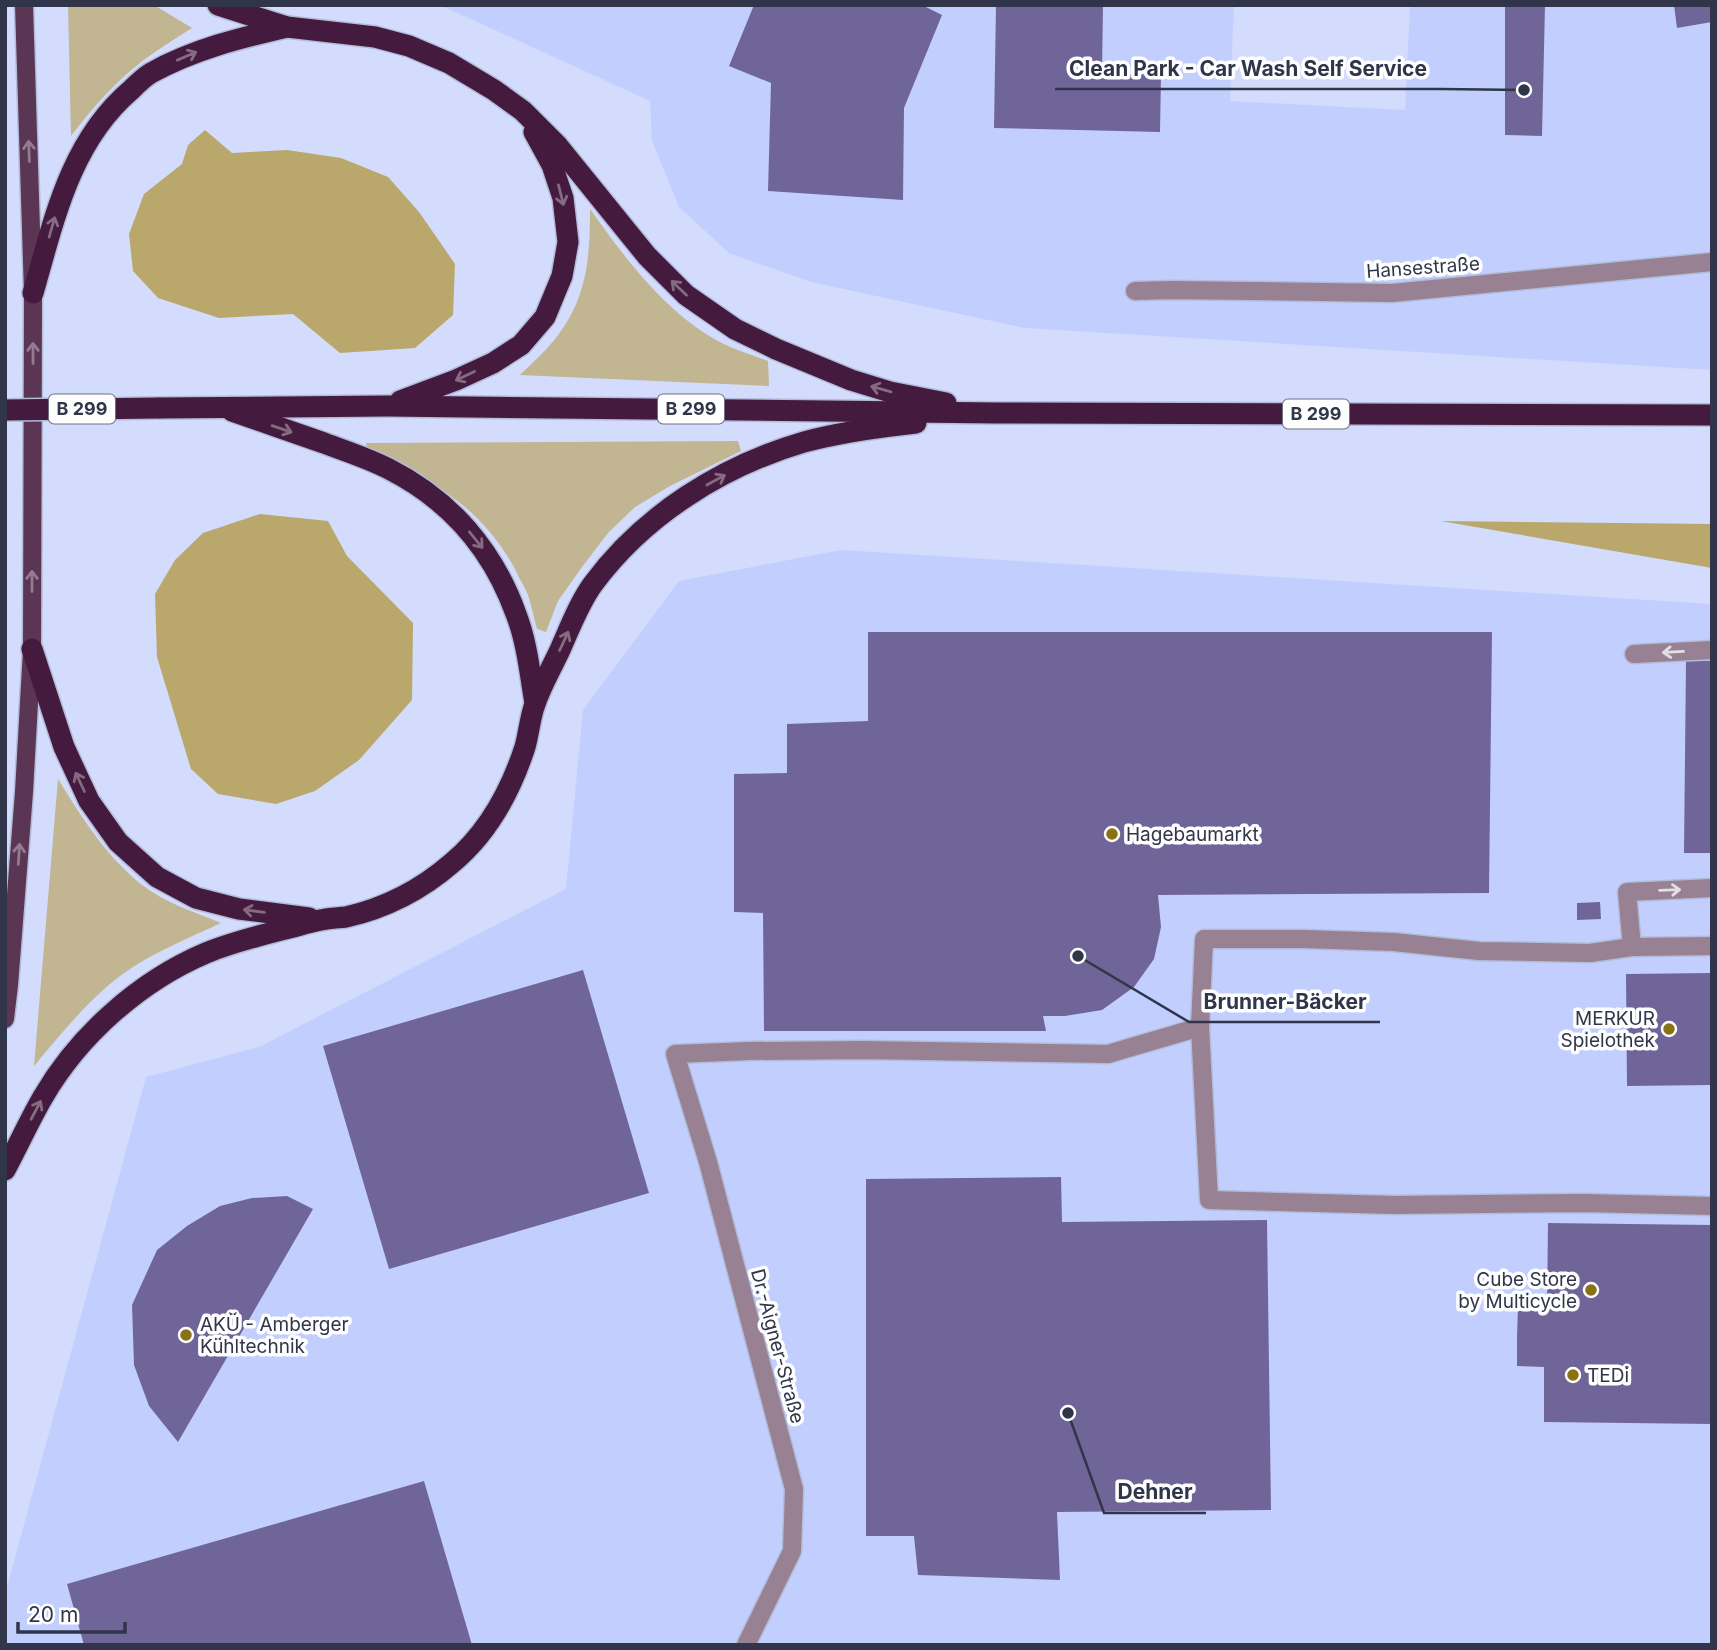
<svg xmlns="http://www.w3.org/2000/svg" width="1717" height="1650" font-family="Inter,sans-serif">
	<style>
		.built { fill: #c2cffe }
		.green { fill: #c1b691 }
		.forest { fill: #b9a76c }
		.building { fill: #706599 }
		.lines { fill: none; stroke-linecap: round; stroke-linejoin: round }
		.minor-casing { stroke: #b2bbd8; stroke-width: 21 }
		.major-casing { stroke: #b2bbd8; stroke-width: 21 }
		.highway-casing { stroke: #b2bbd8; stroke-width: 24 }
		.minor { stroke: #978192; stroke-width: 18 }
		.major { stroke: #5a3654; stroke-width: 18 }
		.highway { stroke: #441b3e; stroke-width: 21 }
		.highway-bridge-casing { stroke: #b2bbd8; stroke-width: 24; stroke-linecap: butt }
		.highway-bridge { stroke: #441b3e; stroke-width: 21 }
		.oneway { stroke: #856a81 }
		.oneway2 { stroke: #937c90 }
		.oneway3 { stroke: #e4dfe3 }
		.poi-dot { fill: #8a7214; stroke: #fefefe; stroke-width: 2.5 }
		.labels { text-anchor: middle; stroke-width: 7; stroke-linejoin: round; paint-order: stroke }
		.shield { fill: #fefefe; stroke: #6e7180; stroke-width: 2 }
		.shield-label { font-size: 18px; font-weight: bold; fill: #30354a }
		.street-label { font-size: 19px; fill: #30354a; stroke: #fefefe }
		.poi-label { font-size: 19px; fill: #30354a; stroke: #fefefe; text-anchor: start }
		.leader { fill: none; stroke: #30354a; stroke-width: 2.5 }
		.callout-dot { fill: #30354a; stroke: #fefefe; stroke-width: 2.5 }
		.callout-label { font-size: 21px; text-anchor: middle; font-weight: bold; fill: #30354a; stroke: #fefefe; stroke-width: 7; stroke-linejoin: round; paint-order: stroke }
	</style>
	<rect width="100%" height="100%" fill="#d3dcfc"/>
	<g class="built">
		<path d="M440,5H1234L1230,101L1405,110L1410,5H1712V370L1025,328L811,282L729,253L679,207L652,141L650,101Z"/>
		<path d="M841,550L1712,604V1645H5V1594L146,1077L259,1047L566,889L583,710L679,581Z"/>
	</g>
	<g class="green">
		<path d="M68,5H154L192,28C176,38 160,48 145,59C117,80 93,107 71,136Z"/>
		<path d="M590,209C624,257 665,312 718,341C733,349 752,355 768,361L769,386L520,375C531,364 545,352 555,339C587,299 590,259 590,209Z"/>
		<path d="M738,441L741,451L670,486L635,507L608,533L582,567L558,601L546,632L537,629C534,619 532,608 529,598C526,588 519,579 515,569C481,507 431,478 368,451L366,443Z"/>
		<path d="M58,779C82,818 106,856 142,885C165,903 195,912 221,923C187,939 151,953 120,976C87,1001 60,1035 34,1066Z"/>
	</g>
	<g class="forest">
		<path d="M205,130L232,153L287,150L341,158L388,177L419,212L455,264L453,315L415,348L340,353L293,314L219,318L158,298L133,271L129,234L144,194L182,164L188,145Z"/>
		<path d="M260,514L328,521L347,556L413,623L412,700L359,760L315,791L276,804L218,794L191,769L157,657L155,594L175,560L203,533Z"/>
		<path d="M1441,521L1712,524V568Z"/>
	</g>
	<g class="building">
		<path d="M754,5H922L942,15L904,108L903,200L768,191L771,83L729,66Z"/>
		<path d="M996,5H1103L1102,73L1161,75L1160,132L994,128Z"/>
		<path d="M1505,5H1545L1542,136L1505,135Z"/>
		<path d="M1674,5H1712V22L1677,28Z"/>
		<path d="M868,632H1492L1489,893L1158,895L1161,927L1154,959L1134,987L1102,1010L1065,1016H1043L1046,1031H764L763,913L734,912V774L787,773V724L868,721Z"/>
		<path d="M1686,661H1712V853H1684Z"/>
		<path d="M1600,902L1601,919L1577,920V903Z"/>
		<path d="M583,970L649,1193L389,1269L323,1046Z"/>
		<path d="M1712,973V1085L1627,1086L1626,974Z"/>
		<path d="M1061,1177L1062,1222L1267,1220L1271,1510L1057,1512L1060,1580L918,1575L914,1536H866V1179Z"/>
		<path d="M287,1196L313,1209L178,1442L149,1406L134,1365L132,1305L157,1250L187,1226L220,1206L252,1198Z"/>
		<path d="M1548,1223L1712,1225V1424L1544,1422V1367L1517,1366V1338L1518,1306H1547Z"/>
		<path d="M424,1481L472,1645H84L67,1584Z"/>
	</g>
	<g class="lines">
		<g class="minor-casing">
			<g id="minor">
				<path d="M1135,291L1171,290L1392,293L1712,262"/>
				<path d="M1634,654L1712,650"/>
				<path d="M1712,946L1632,947L1590,953L1479,951L1394,942L1303,939H1204L1200,1027L1209,1200L1394,1205L1583,1203L1712,1206"/>
				<path d="M1632,947L1627,892L1712,888"/>
				<path d="M746,1645L792,1551L794,1489L708,1162L675,1054L749,1051L863,1050L1108,1054L1200,1027"/>
			</g>
		</g>
		<g class="major-casing">
			<path id="major" d="M5,1019L9,985L24,792L32,649L33,293L24,5"/>
		</g>
		<g class="highway-casing">
			<g id="highway">
				<path d="M218,5L287,27L375,37L409,46L449,63L494,90L523,111L558,146L647,256L686,295L735,329L776,349L851,380L890,392L946,403"/>
				<path d="M33,293C54,220 70,142 131,90C137,84 144,77 151,73C194,49 240,38 287,27"/>
				<path d="M400,401L456,380L493,363L521,345L545,317L562,276L568,242L563,198L552,165L534,132"/>
				<path d="M158,408L387,406L996,413L1712,415"/>
				<path d="M232,411C263,422 293,432 324,443C345,451 368,458 389,469C450,500 493,550 516,614C527,642 530,674 535,703"/>
				<path d="M32,649L64,747L89,801L118,842L157,877L196,898L239,909L309,918"/>
				<path d="M5,1170C18,1146 29,1121 43,1097C79,1035 140,981 206,953C235,941 266,934 297,926C305,924 313,921 321,920C330,918 338,918 346,917C386,908 422,889 452,863C488,833 511,790 525,747C529,733 530,717 535,704C541,686 551,669 559,652C569,630 579,603 593,584C644,515 722,466 804,442C841,432 879,427 916,423"/>
			</g>
		</g>
		<use href="#minor" class="minor"/>
		<use href="#major" class="major"/>
		<use href="#highway" class="highway"/>
		<g class="highway-bridge-casing">
			<path id="highway-bridge" d="M5,410L158,408"/>
		</g>
		<use href="#highway-bridge" class="highway-bridge"/>
	</g>
	<defs><path id="oneway-shaft" d="M-6 0H5M1.5-3L5.5 0L1.5 3" fill="none" stroke-width="1.6" stroke-linecap="round" stroke-linejoin="round" transform="scale(1.75)"/></defs>
	<g class="oneway">
		<use href="#oneway-shaft" transform="translate(187 56) rotate(-23)"/>
		<use href="#oneway-shaft" transform="translate(561 195) rotate(76)"/>
		<use href="#oneway-shaft" transform="translate(52 227) rotate(-74)"/>
		<use href="#oneway-shaft" transform="translate(679 288) rotate(-136)"/>
		<use href="#oneway-shaft" transform="translate(465 376) rotate(155)"/>
		<use href="#oneway-shaft" transform="translate(881 389) rotate(-164)"/>
		<use href="#oneway-shaft" transform="translate(282 429) rotate(19)"/>
		<use href="#oneway-shaft" transform="translate(716 480) rotate(-29)"/>
		<use href="#oneway-shaft" transform="translate(476 540) rotate(51)"/>
		<use href="#oneway-shaft" transform="translate(564 641) rotate(-65)"/>
		<use href="#oneway-shaft" transform="translate(80 782) rotate(-115)"/>
		<use href="#oneway-shaft" transform="translate(254 911) rotate(-173)"/>
		<use href="#oneway-shaft" transform="translate(36 1110) rotate(-62)"/>
	</g>
	<g class="oneway2">
		<use href="#oneway-shaft" transform="translate(29 151) rotate(-92)"/>
		<use href="#oneway-shaft" transform="translate(33 353) rotate(-90)"/>
		<use href="#oneway-shaft" transform="translate(32 581) rotate(-90)"/>
		<use href="#oneway-shaft" transform="translate(19 854) rotate(-86)"/>
	</g>
	<g class="oneway3">
		<use href="#oneway-shaft" transform="translate(1673 652) rotate(177)"/>
		<use href="#oneway-shaft" transform="translate(1670 890) rotate(-2)"/>
	</g>
	<g class="poi-dot">
		<circle cx="1112" cy="834" r="7"/>
		<circle cx="1669" cy="1029" r="7"/>
		<circle cx="1591" cy="1290" r="7"/>
		<circle cx="186" cy="1335" r="7"/>
		<circle cx="1573" cy="1375" r="7"/>
	</g>
	<g class="labels">
		<g class="shield">
			<rect x="49" y="394.5" width="66" height="29" rx="5"/>
			<rect x="658" y="394.5" width="66" height="29" rx="5"/>
			<rect x="1283" y="399.5" width="66" height="29" rx="5"/>
		</g>
		<g class="shield-label">
			<text x="82" y="415">B 299</text>
			<text x="691" y="415">B 299</text>
			<text x="1316" y="420">B 299</text>
		</g>
		<g class="street-label">
			<text transform="translate(1423 267) rotate(-4)" y="7">Hansestraße</text>
			<text transform="translate(778 1346) rotate(75)" y="7">Dr.-Aigner-Straße</text>
		</g>
		<g class="poi-label">
			<text x="1126" y="841">Hagebaumarkt</text>
			<text x="1655" y="1025" text-anchor="end">MERKUR<tspan x="1655" dy="22">Spielothek</tspan></text>
			<text x="1577" y="1286" text-anchor="end">Cube Store<tspan x="1577" dy="22">by Multicycle</tspan></text>
			<text x="200" y="1331">AKÜ - Amberger<tspan x="200" dy="22">Kühltechnik</tspan></text>
			<text x="1587" y="1382">TEDi</text>
		</g>
	</g>
	<path class="leader" d="M1524 90L1441 89H1055M1078 956L1189 1022H1380M1068 1413L1104 1513H1206"/>
	<g class="callout-dot">
		<circle cx="1524" cy="90" r="7"/>
		<circle cx="1078" cy="956" r="7"/>
		<circle cx="1068" cy="1413" r="7"/>
	</g>
	<g class="callout-label">
		<text x="1248" y="76">Clean Park - Car Wash Self Service</text>
		<text x="1285" y="1009">Brunner-Bäcker</text>
		<text x="1155" y="1499">Dehner</text>
	</g>
	<rect width="1717" height="1650" fill="none" stroke="#30354a" stroke-width="14"/>
	<path d="M18 1622v10h107v-10" fill="none" stroke="#30354a" stroke-width="3.5"/>
	<text x="28" y="1622" font-size="21" fill="#30354a" stroke="#fefefe" stroke-width="5" paint-order="stroke">20 m</text>
</svg>
